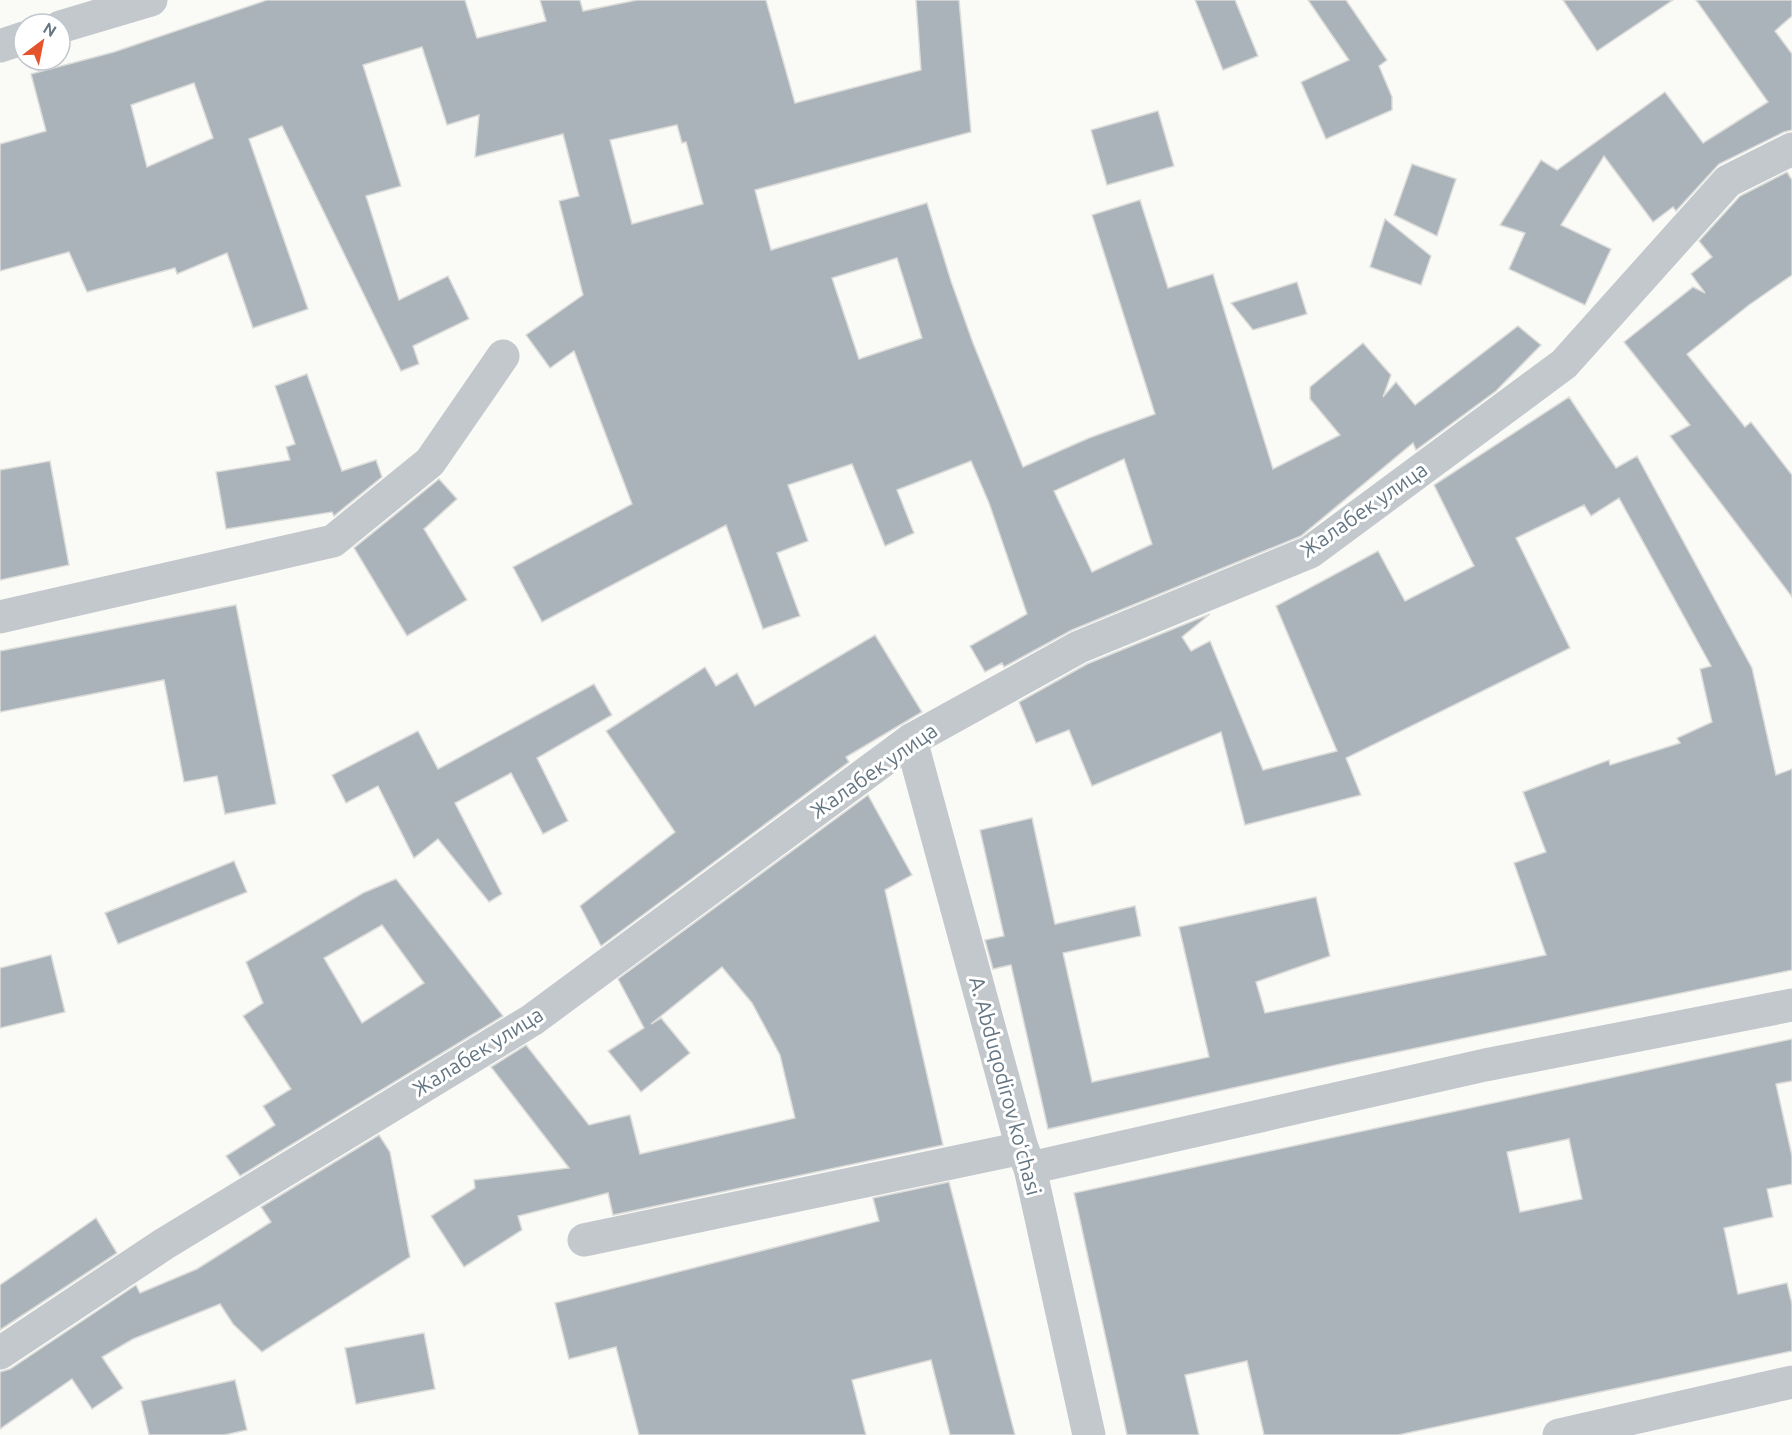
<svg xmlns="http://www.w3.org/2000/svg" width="1792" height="1435" font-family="Ubuntu,sans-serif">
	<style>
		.building { fill: #aab3b9; stroke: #dcdcda; stroke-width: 1.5; fill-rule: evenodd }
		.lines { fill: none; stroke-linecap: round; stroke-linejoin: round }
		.minor { stroke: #c3c8cc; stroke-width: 33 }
		.labels { text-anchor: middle; stroke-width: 6; stroke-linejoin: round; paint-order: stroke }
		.street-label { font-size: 21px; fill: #647683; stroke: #fff }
	</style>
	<rect width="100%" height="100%" fill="#fafaf7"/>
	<g class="building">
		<path d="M267,0H465L477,38L546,21L540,0H580L583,11L637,0H766L795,103L921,70L916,0H959L971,132L755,190L771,250L927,203L951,281L973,343L1023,467L1089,438L1155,414L1092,215L1140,200L1168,288L1213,274L1273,469L1340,435L1310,399V387L1363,343L1391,375L1383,397L1396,382L1415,405L1518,326L1541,345L1496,391L1416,450L1413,443L1301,536L1072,630L1004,667L1002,663L985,672L970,646L1027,614L989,503L971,461L897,490L914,533L885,546L852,464L788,485L808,541L777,553L800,616L763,629L726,525L542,622L513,567L632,504L574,351L550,368L526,335L583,295L559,201L579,196L563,134L475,157L479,115L447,125L422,47L363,65L401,186L366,196L399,300L448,276L469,319L413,346L419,364L401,371L282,126L249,139L308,309L253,328L227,253L177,274L175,268L87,292L69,252L0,271V144L46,131L31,74L114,52ZM194,83L213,138L147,167L131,105ZM677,125L682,143L686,142L703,204L632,224L610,140ZM897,258L922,338L859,359L832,278ZM1124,459L1152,544L1092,572L1054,491Z"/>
		<path d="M1195,0H1235L1258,56L1223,70Z"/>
		<path d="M1308,0H1346L1387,60L1379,66L1392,97V110L1326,139L1301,82L1349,60Z"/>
		<path d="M1563,0H1673L1597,51Z"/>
		<path d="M1696,0H1792V16L1775,31L1792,54V130L1784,132L1719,164L1676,211L1673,207L1653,222L1604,156L1561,225L1611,249L1585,305L1509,269L1525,233L1500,225L1541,160L1557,170L1665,92L1703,143L1768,102Z"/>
		<path d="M1158,111L1174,166L1107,185L1091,130Z"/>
		<path d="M1412,164L1456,179L1437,236L1394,215Z"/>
		<path d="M1787,172L1792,180V275L1749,305L1687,354L1745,427L1751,422L1792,475V597L1670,436L1690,425L1624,342L1693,287L1705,293L1691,274L1712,257L1699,241L1740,196Z"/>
		<path d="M1385,219L1431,256L1421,285L1370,267Z"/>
		<path d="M1297,282L1307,314L1253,330L1231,303Z"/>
		<path d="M307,374L342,471L376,460L382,477L334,516L332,512L226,529L216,472L290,460L286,447L295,444L275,386Z"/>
		<path d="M1569,397L1616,468L1637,456L1752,668L1776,775L1792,769V970L1354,1061L1048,1129L1011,965L993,969L985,940L1004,936L980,830L1032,818L1055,924L1135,906L1141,936L1063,953L1092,1082L1209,1057L1179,927L1316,897L1330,956L1256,982L1265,1013L1546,955L1514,863L1546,852L1523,792L1609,760L1610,765L1680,743L1677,738L1712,722L1700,669L1711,666L1619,498L1591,516L1584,505L1516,538L1570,648L1346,758L1361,795L1245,825L1221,732L1092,786L1069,730L1036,743L1019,702L1087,664L1210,614L1182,637L1191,651L1210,641L1263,770L1337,751L1276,606L1378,551L1405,601L1474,566L1434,485Z"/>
		<path d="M50,461L69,565L0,580V470Z"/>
		<path d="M439,479L457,499L424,529L467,600L407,636L354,548Z"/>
		<path d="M236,605L276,804L225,814L217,776L184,782L164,680L0,712V651Z"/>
		<path d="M875,635L922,712L846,757L849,762L601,946L580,906L675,832L606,731L705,667L716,686L737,673L755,706Z"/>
		<path d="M594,684L612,715L537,758L568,821L543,834L511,773L455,803L502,894L489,902L438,839L414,858L378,786L346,803L332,775L418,731L438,769Z"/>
		<path d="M868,795L912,875L885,890L943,1145L613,1215L608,1193L518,1216L522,1230L464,1267L431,1216L475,1188L474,1180L569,1168L491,1067L526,1045L589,1125L630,1115L640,1154L795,1118L780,1055L752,1003L722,967L651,1024L661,1018L690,1053L641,1092L608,1051L644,1028L618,979Z"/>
		<path d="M234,861L247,892L118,944L105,913Z"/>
		<path d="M396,879L503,1016L240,1176L226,1156L275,1125L263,1106L291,1089L243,1016L263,1003L246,962L363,893ZM382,925L424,983L362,1023L324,958Z"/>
		<path d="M51,955L65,1012L0,1028V968Z"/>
		<path d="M1792,1039V1081L1776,1084L1792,1156V1184L1767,1189L1773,1217L1724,1228L1738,1294L1787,1283L1792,1304V1351L1398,1435H1264L1247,1361L1185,1375L1199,1435H1127L1074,1193ZM1569,1139L1582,1199L1520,1212L1507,1152Z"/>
		<path d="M379,1135L390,1152L410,1257L262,1352L233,1324L220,1304L133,1339L102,1357L123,1388L92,1409L72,1379L0,1429V1372L10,1369L136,1285L140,1293L197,1269L271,1222L261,1207Z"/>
		<path d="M949,1182L1015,1435H950L931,1360L852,1380L866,1435H639L616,1347L569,1359L555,1303L879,1221L873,1198Z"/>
		<path d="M96,1218L117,1253L0,1330V1285Z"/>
		<path d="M424,1333L435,1389L356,1404L345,1348Z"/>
		<path d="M235,1380L247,1430L224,1435H149L141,1401Z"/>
	</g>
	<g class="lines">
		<g class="minor">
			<path d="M60,27L151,0"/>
			<path d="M0,46L24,38"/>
			<path d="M0,617L333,541L430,462L503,356"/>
			<path d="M911,740L1022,1148L1030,1168L1089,1435"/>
			<path d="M1030,1168L1485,1065L1792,1005"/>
			<path d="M584,1240L1022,1148"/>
			<path d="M0,1353L164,1244L532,1020L911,740L1079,647L1310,552L1564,364L1728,181L1792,149"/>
			<path d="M1559,1435L1792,1382"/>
		</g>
	</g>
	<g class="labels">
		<g class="street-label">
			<text transform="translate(1364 510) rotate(-35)" y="7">Жалабек улица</text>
			<text transform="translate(874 771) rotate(-35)" y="7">Жалабек улица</text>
			<text transform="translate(478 1052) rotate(-32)" y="7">Жалабек улица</text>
			<text transform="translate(1005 1086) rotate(75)" y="7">A. Abduqodirov koʻchasi</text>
		</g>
	</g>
	<g transform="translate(42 42) rotate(32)"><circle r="28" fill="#ffffff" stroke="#c1c8cd" stroke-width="1.5"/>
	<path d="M0-4.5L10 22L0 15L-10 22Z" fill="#e5532c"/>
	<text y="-9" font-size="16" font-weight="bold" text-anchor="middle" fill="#647683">N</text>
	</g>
</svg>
